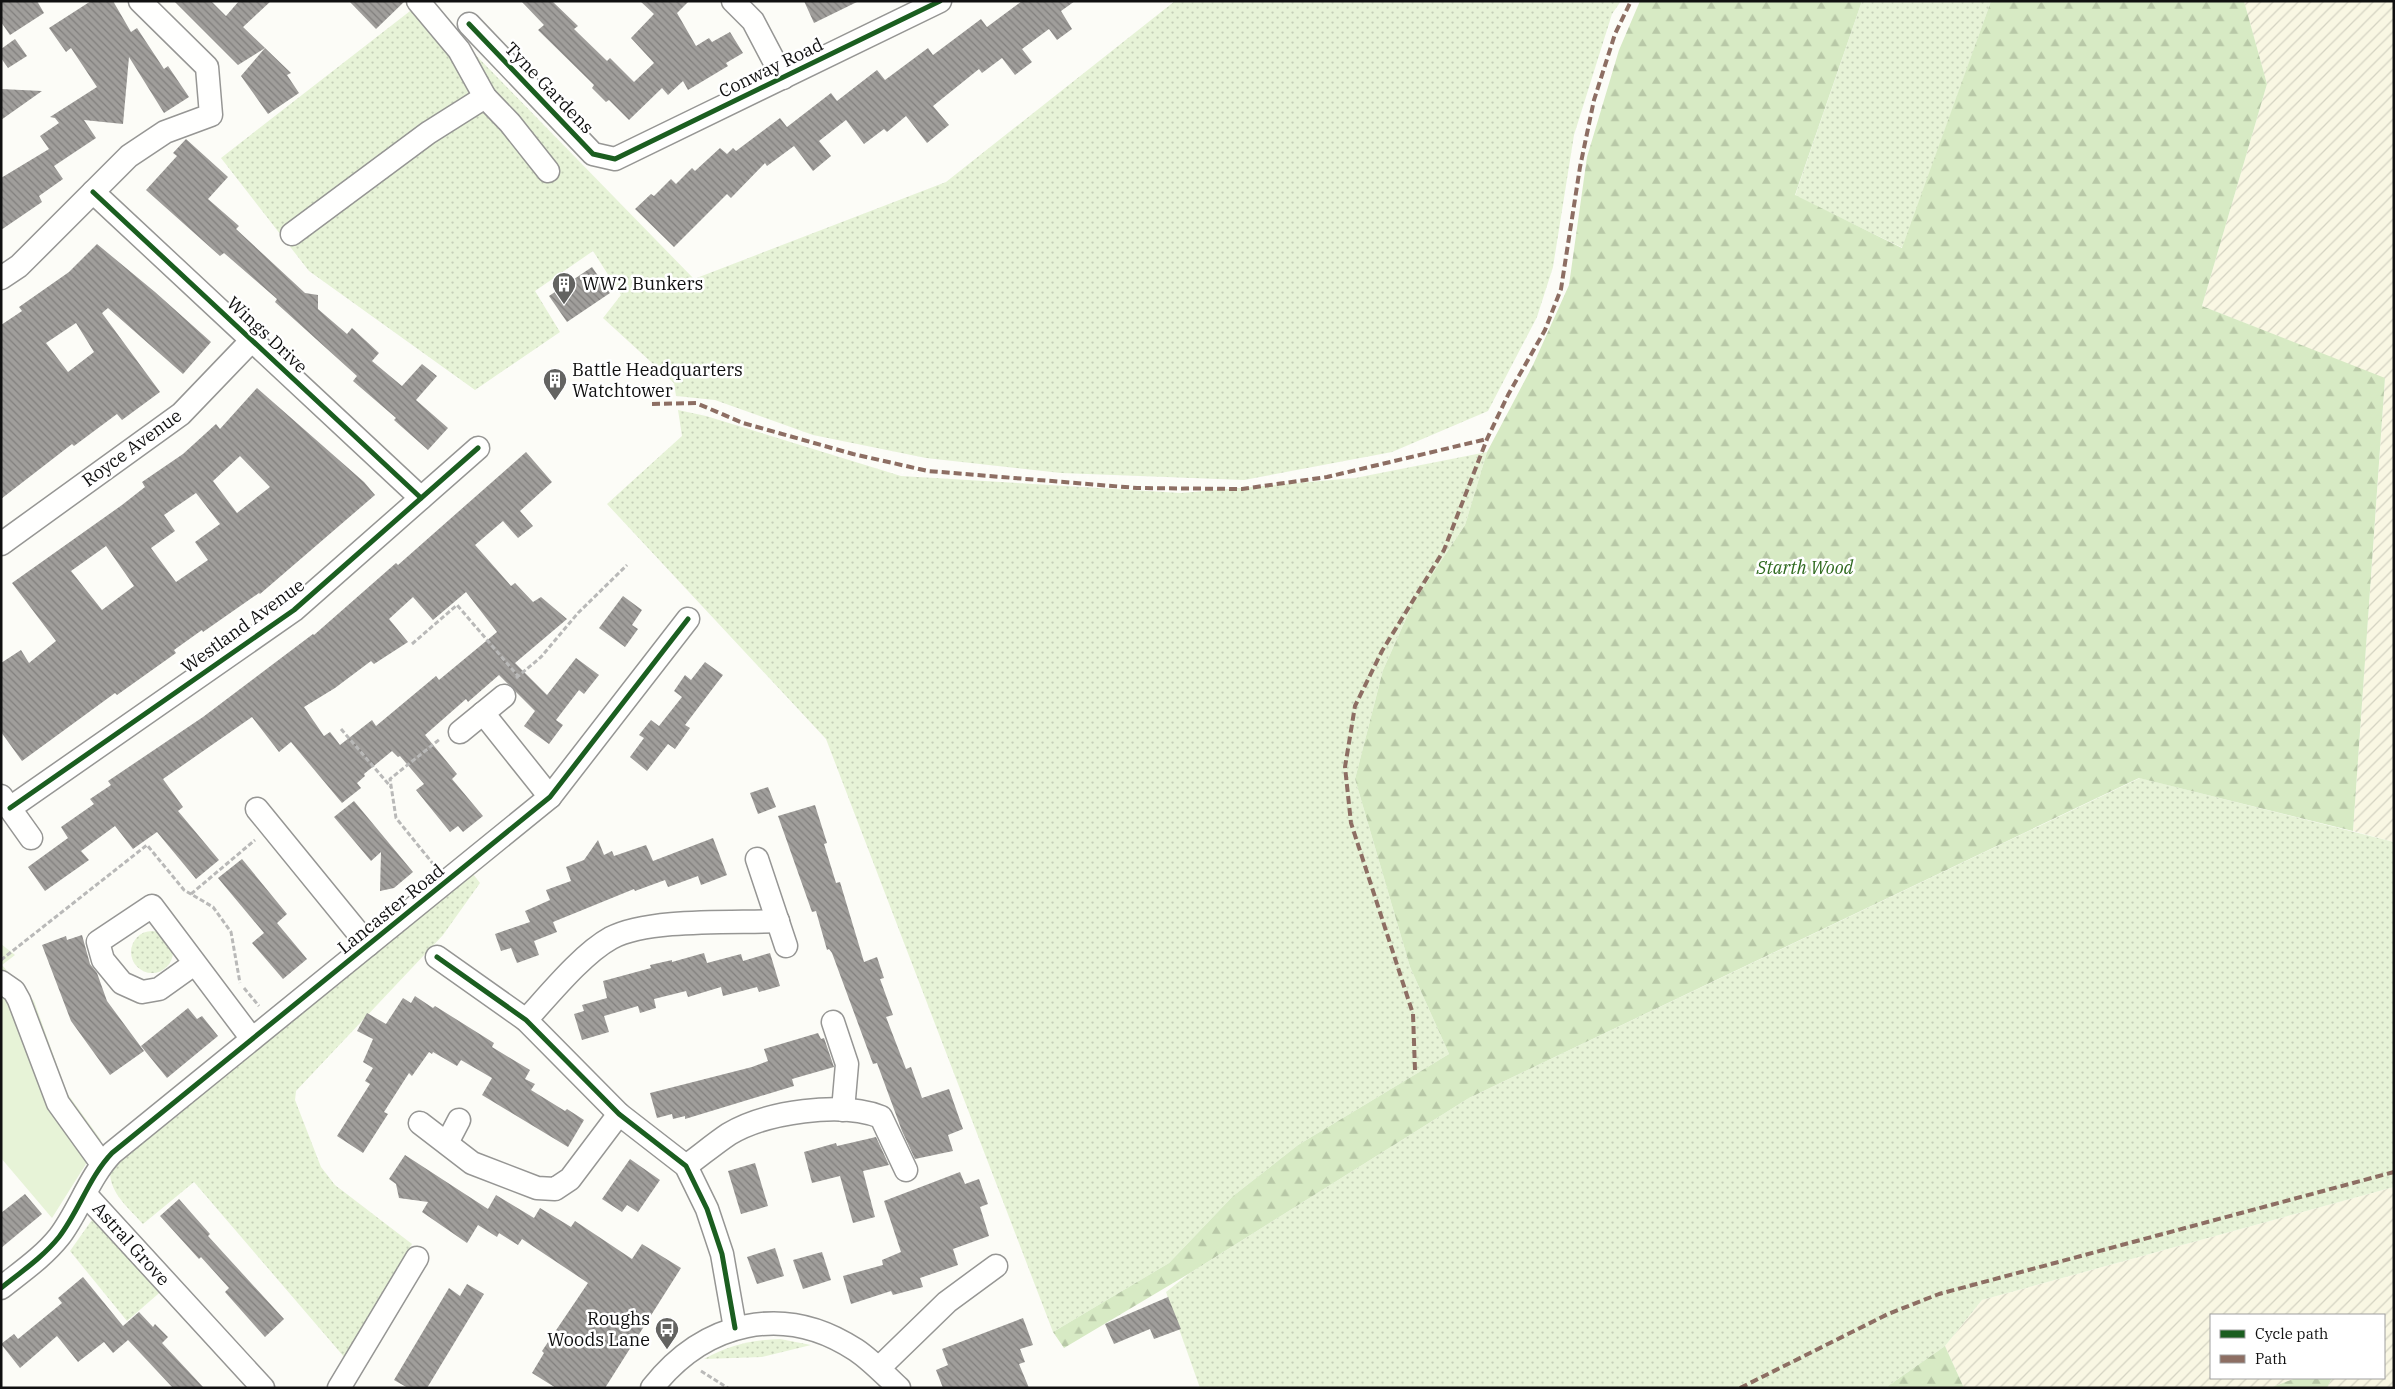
<svg xmlns="http://www.w3.org/2000/svg" width="2395" height="1389" font-family="'IBM Plex Serif',serif">
	<style>
		.farmland { fill: url(#farmland-furrows) }
		.grass { fill: url(#grass-dots) }
		.forest { fill: url(#forest-firs) }
		.park { fill: #e7f3d7 }
		.building { fill: url(#building-back-hatch); fill-rule: evenodd }
		.lines { fill: none; stroke-linecap: round; stroke-linejoin: round }
		.minor-casing { stroke: #969694; stroke-width: 25 }
		.path { stroke: #b9b9b8; stroke-width: 3; stroke-dasharray: 5 2.5; stroke-linecap: butt }
		.minor { stroke: #fffffe; stroke-width: 22 }
		.quiet { stroke: #8d6e63; stroke-width: 4; stroke-dasharray: 8 4; stroke-linecap: butt }
		.cycleway-casing { stroke: #fff; stroke-width: 8 }
		.cycleway { stroke: #1b5e20; stroke-width: 5 }
		.labels { text-anchor: middle; stroke-width: 5; stroke-linejoin: round; paint-order: stroke }
		.street-label { font-size: 18px; fill: #101010; stroke: #fff }
		.poi-label { font-size: 18px; fill: #101010; stroke: #fff; text-anchor: start }
		.park-label { font-size: 18px; font-style: italic; fill: #2f6a1f; stroke: #fff }
	</style>
	<defs>
		<pattern id="farmland-furrows" width="10" height="10" patternUnits="userSpaceOnUse" patternTransform="scale(1.25)"><rect width="10" height="10" fill="#f9f7e3"/><path d="M-1 1l2-2M0 10L10 0M9 11l2-2" fill="none" stroke="#d4d3c2"/></pattern>
		<pattern id="grass-dots" width="8" height="8" patternUnits="userSpaceOnUse" patternTransform="scale(1.25)"><rect width="8" height="8" fill="#e7f3d7"/><path d="M2 2h.1M6 6h.1" fill="none" stroke="#c5cfb8" stroke-width="1.8" stroke-linecap="round"/></pattern>
		<pattern id="forest-firs" width="22" height="20" patternUnits="userSpaceOnUse" patternTransform="scale(1.25)"><rect width="22" height="20" fill="#d7eac4"/><path d="M5 1l3.5 6h-7zM16 11l3.5 6h-7z" fill="#b8c8a7"/></pattern>
		<pattern id="building-back-hatch" width="6" height="6" patternUnits="userSpaceOnUse" patternTransform="scale(1.25)"><rect width="6" height="6" fill="#a09e9b"/><path d="M-1 5l2 2M0 0l6 6M5-1l2 2" fill="none" stroke="#817f7d"/></pattern>
	</defs>
	<rect width="100%" height="100%" fill="#fcfcf7"/>
	<g class="farmland">
		<path d="M2244,1H2394V842L2353,831L2385,379L2202,306L2267,84Z"/>
		<path d="M2394,1187V1388H2327L2332,1378H2384V1315H2211V1378H2296L2270,1388H1964L1945,1346L1982,1300Z"/>
	</g>
	<g class="grass">
		<path d="M423,1L694,279L946,182L1175,1H1621L1612,14L1574,135L1553,267L1537,317L1488,411L1392,452L1244,480L1061,473L926,458L813,435L715,400L676,396L674,383L603,318L621,295L593,251L535,291L560,332L475,390L309,271L221,158Z"/>
		<path d="M1862,1H1991L1903,248L1795,196Z"/>
		<path d="M678,410L706,416L901,476L1181,493L1355,478L1487,452L1465,525L1413,603L1383,670L1355,779L1410,967L1449,1054L1298,1145L1233,1196L1169,1263L1053,1332L826,739L607,504L682,436Z"/>
		<path d="M2140,778L2394,842V1187L1982,1300L1945,1346L1885,1388H1200L1166,1292L1190,1273L1469,1098Z"/>
		<path d="M473,874L480,883L443,935L296,1091L295,1100L321,1167L335,1185L412,1244L345,1358L194,1182L143,1224C129,1208 109,1193 110,1170Z"/>
		<circle cx="152" cy="952" r="21"/>
		<path d="M94,1217L165,1288L127,1321L70,1251Z"/>
		<path d="M780,1339L811,1345L762,1357L704,1359C730,1345 752,1340 780,1339Z"/>
	</g>
	<g class="forest">
		<path d="M1640,1H1862L1795,195L1902,248L1991,1H2244L2267,84L2202,306L2385,378L2353,831L2139,778L1469,1098L1190,1273L1064,1348L1053,1332L1169,1263L1233,1196L1298,1145L1449,1054L1410,967L1355,779L1383,670L1413,603L1465,525L1487,452L1533,365L1569,285L1587,157L1619,50Z"/>
		<path d="M1945,1346L1964,1388H1885Z"/>
		<path d="M2296,1378H2332L2327,1388H2270Z"/>
	</g>
	<path class="park" d="M1,944L15,955L2,965L34,1001L67,1093L101,1140L52,1218L1,1158Z"/>
	<g class="building">
		<path d="M1,1H37L44,13L10,35L1,22Z"/>
		<path d="M91,1H113L131,32L137,28L164,69L168,66L189,97L164,113L129,57L123,124L84,120L96,138L54,166L63,179L39,196L42,202L1,230V178L49,149L40,136L59,123L55,118L50,117L97,87L71,48L66,52L49,28Z"/>
		<path d="M174,1H211L226,16L239,1H271L243,27L265,48L238,65Z"/>
		<path d="M349,1H405L376,29Z"/>
		<path d="M521,1H552L578,26L574,29L607,61L610,58L634,82L654,63L631,38L654,14L640,1H689L677,13L696,46L709,38L712,42L730,32L743,53L726,63L728,66L688,90L683,81L668,95L662,88L629,120L609,100L606,102L592,88L594,85L538,30L544,25Z"/>
		<path d="M804,1H859L814,23Z"/>
		<path d="M1022,1H1075L1061,11L1072,29L1057,40L1049,29L1022,49L1032,62L1015,75L1002,58L982,73L979,69L933,106L949,125L927,143L906,116L887,132L884,129L864,144L846,120L819,141L831,156L813,171L794,146L767,166L765,163L731,198L727,194L674,247L635,209L651,194L654,196L671,179L676,184L692,168L695,171L720,148L727,154L733,148L736,151L780,118L787,127L831,93L837,101L877,70L885,80L928,48L933,55L981,19L987,27Z"/>
		<path d="M15,39L27,56L8,68L1,58V49Z"/>
		<path d="M265,48L291,73L287,75L299,93L268,114L241,76Z"/>
		<path d="M1,89L42,91L1,120Z"/>
		<path d="M186,139L228,177L208,199L239,226L236,229L305,293L318,295V309L347,334L352,328L379,353L372,361L402,386L422,364L437,376L416,400L448,428L428,450L394,420L396,418L353,381L357,376L275,302L277,299L224,253L220,256L146,190L177,156L173,153Z"/>
		<path d="M97,244L155,292L211,342L183,374L108,308L102,313L160,392L122,420L117,414L74,446L72,444L1,499V325L22,311L19,307L69,272ZM76,323L94,352L68,372L46,343Z"/>
		<path d="M592,267L610,293L567,322L549,296Z"/>
		<path d="M257,388L364,482L375,495L260,594L259,593L203,632L202,630L174,650L176,653L117,695L115,693L22,761L1,732V663L21,650L29,663L56,641L12,583L122,505L145,487L142,482L183,454L216,424L220,429ZM240,456L270,487L237,513L213,481ZM196,493L220,524L195,542L208,560L176,582L151,548L175,531L164,515ZM106,546L134,586L102,610L71,571Z"/>
		<path d="M526,452L552,482L520,511L533,526L518,538L503,521L475,545L511,586L515,583L533,602L541,597L567,619L515,663L547,695L576,658L599,675L584,694L579,690L556,720L563,725L549,744L524,726L535,711L499,675L468,702L466,699L425,735L457,774L452,779L483,816L463,832L458,826L450,832L416,790L424,784L400,756L398,757L392,751L364,774L365,776L357,783L361,788L342,803L291,742L279,752L252,717L163,779L183,807L178,811L219,860L196,879L157,832L133,849L115,826L81,851L89,860L45,891L28,867L68,838L61,827L94,804L90,799L111,785L108,781L203,717L313,634L314,635L396,563L398,565ZM466,592L497,632L439,680L436,676L376,726L372,720L340,745L330,732L324,736L304,707L335,688L371,661L374,664L408,642L389,619L413,597L433,620Z"/>
		<path d="M623,596L642,610L632,625L638,629L625,647L599,628Z"/>
		<path d="M705,662L723,675L685,725L690,728L675,749L668,744L647,771L630,757L644,738L639,735L651,720L659,726L682,697L674,691L685,675L691,680Z"/>
		<path d="M768,787L776,807L758,814L750,793Z"/>
		<path d="M354,801L413,872L394,888L380,891L381,852L371,861L334,817Z"/>
		<path d="M815,805L827,843L824,844L836,883L840,882L864,962L877,957L884,978L880,979L893,1015L886,1017L906,1069L911,1067L922,1098L949,1089L963,1129L948,1135L953,1151L915,1159L902,1131L877,1063L873,1064L832,953L829,949L827,950L816,911L812,912L778,816Z"/>
		<path d="M713,838L727,875L701,885L698,876L668,887L665,880L635,891L634,889L553,922L557,932L534,941L539,955L517,963L511,948L501,951L495,934L530,922L525,911L550,900L546,890L571,881L566,867L584,860L598,840L604,855L612,851L614,856L646,845L653,861Z"/>
		<path d="M242,859L287,914L277,923L307,959L283,979L252,943L264,933L218,878Z"/>
		<path d="M82,935L90,964L97,973L107,1001L144,1051L110,1075L71,1021L42,945L66,936L67,940Z"/>
		<path d="M704,953L707,963L741,954L743,961L770,953L780,986L759,992L757,987L723,996L721,987L688,997L686,991L654,999L656,1008L640,1013L638,1006L604,1016L609,1032L582,1040L574,1014L584,1011L582,1005L607,998L603,981L651,968L650,965L672,960V962Z"/>
		<path d="M415,996L433,1008L435,1006L494,1043L492,1047L530,1070L525,1079L535,1084L531,1090L565,1111L567,1109L584,1120L568,1147L482,1095L492,1078L461,1060L457,1066L433,1052L432,1054L429,1052L412,1076L409,1073L384,1112L388,1114L363,1153L337,1136L370,1084L365,1081L373,1068L363,1062L373,1039L357,1031L367,1013L386,1024L403,998L411,1003Z"/>
		<path d="M188,1008L197,1019L202,1016L218,1036L167,1078L141,1046Z"/>
		<path d="M818,1033L821,1039L824,1038L834,1067L792,1079L794,1086L685,1119V1116L673,1119L672,1114L657,1118L650,1093L752,1067L768,1061L764,1049Z"/>
		<path d="M876,1137L889,1165L863,1171L875,1217L853,1223L840,1176L812,1183L804,1152L836,1143L837,1146Z"/>
		<path d="M405,1155L488,1209L496,1195L534,1218L540,1208L571,1227L575,1221L632,1259L642,1244L681,1268L605,1388H556L532,1373L544,1353L542,1351L588,1283L522,1239L518,1245L499,1233L497,1237L478,1225L467,1243L422,1212L428,1202L399,1198L396,1184L389,1179Z"/>
		<path d="M630,1159L660,1180L638,1212L627,1205L622,1212L602,1199Z"/>
		<path d="M755,1163L768,1206L741,1214L728,1171Z"/>
		<path d="M960,1172L965,1184L979,1179L988,1204L980,1207L989,1236L953,1249L958,1265L920,1278L923,1287L893,1295L891,1291L851,1304L843,1276L883,1265L882,1260L901,1252L884,1201Z"/>
		<path d="M25,1194L42,1214L1,1248V1213Z"/>
		<path d="M179,1199L210,1234L208,1236L284,1319L265,1337L225,1292L229,1288L201,1257L199,1259L160,1216Z"/>
		<path d="M775,1248L784,1276L757,1284L747,1257Z"/>
		<path d="M822,1252L831,1280L803,1289L793,1260Z"/>
		<path d="M83,1277L123,1326L139,1312L153,1327L155,1324L168,1337L162,1343L204,1388H173L128,1340L113,1353L104,1342L78,1362L57,1336L20,1368L1,1344L14,1334L18,1339L62,1303L58,1298Z"/>
		<path d="M467,1284L484,1294L427,1388H408L394,1380L449,1288L460,1296Z"/>
		<path d="M1168,1297L1181,1329L1154,1339L1150,1329L1114,1344L1105,1324Z"/>
		<path d="M1023,1318L1033,1345L1020,1349L1025,1362L1019,1364L1029,1388H943L936,1370L948,1365L942,1349Z"/>
	</g>
	<g class="lines">
		<g class="minor-casing">
			<g id="minor">
				<path d="M418,1L459,50L485,97L510,123L548,171"/>
				<path d="M733,1L753,21L783,78"/>
				<path d="M469,24L593,154L615,159L940,1"/>
				<path d="M93,192L421,498"/>
				<path d="M292,234L428,133L485,97"/>
				<path d="M1,278L19,266L129,156L165,132L211,115L207,67L140,1"/>
				<path d="M1,544L181,414L252,340"/>
				<path d="M483,713L550,797"/>
				<path d="M460,732L504,696"/>
				<path d="M1,796L31,838"/>
				<path d="M10,808L294,610L478,448"/>
				<path d="M257,809L368,945"/>
				<path d="M757,859L786,946"/>
				<path d="M437,957L526,1020L619,1114L686,1166L707,1209L722,1254L735,1328"/>
				<path d="M194,964L159,989L142,992L122,983L103,960L98,942L152,906L252,1039"/>
				<path d="M1,982L14,991L19,1000L58,1103L102,1164"/>
				<path d="M526,1020C549,995 582,954 611,938C649,918 734,923 778,921"/>
				<path d="M833,1022L847,1064L843,1110"/>
				<path d="M420,1123L472,1163L537,1188L555,1189L570,1179L619,1114"/>
				<path d="M447,1143L459,1120"/>
				<path d="M686,1166C700,1156 714,1144 729,1134C766,1112 841,1101 881,1117L906,1170"/>
				<path d="M85,1194L263,1388"/>
				<path d="M1,1288C21,1272 43,1257 59,1237C79,1211 89,1177 112,1153L550,797L688,619"/>
				<path d="M879,1368L947,1302L996,1266"/>
				<path d="M339,1388L417,1258"/>
				<path d="M652,1388C704,1322 783,1302 856,1350C871,1360 885,1375 899,1388"/>
			</g>
		</g>
		<g class="path">
			<path d="M412,644L457,605L518,676"/>
			<path d="M516,678L541,657L578,613L627,565"/>
			<path d="M341,729L391,787"/>
			<path d="M434,865L396,818L390,779L440,739"/>
			<path d="M191,894L255,840"/>
			<path d="M1,960L147,845L184,890L213,907L231,932L240,983"/>
			<path d="M244,988L259,1006"/>
			<path d="M701,1371L728,1388"/>
		</g>
		<use href="#minor" class="minor"/>
		<g class="quiet">
			<path d="M652,404L696,403L743,423L853,454L928,471L1137,488L1242,489L1327,477L1487,439"/>
			<path d="M1415,1070L1413,1014L1351,823L1345,767L1355,706L1382,651L1444,550L1487,439L1508,395L1545,330L1561,289L1580,167L1594,100L1615,34L1631,1"/>
			<path d="M1740,1388L1888,1314L1939,1294L2394,1172"/>
		</g>
		<g class="cycleway-casing">
			<g id="cycleway">
				<path d="M469,24L593,154L615,159L940,1"/>
				<path d="M93,192L421,498"/>
				<path d="M10,808L294,610L478,448"/>
				<path d="M437,957L526,1020L619,1114L686,1166L707,1209L722,1254L735,1328"/>
				<path d="M1,1288C21,1272 43,1257 59,1237C79,1211 89,1177 112,1153L550,797L688,619"/>
			</g>
		</g>
		<use href="#cycleway" class="cycleway"/>
	</g>
	<defs>
		<g id="building-pin" transform="scale(1.25)"><path d="M0 17L-7.5 6A9.5 9.5 0 1 1 7.5 6Z" fill="#636361" stroke="#fff"/><path d="M-4-6H4V6H1V3H-1V6H-4ZM-2.5-4.3h1.7v1.8h-1.7ZM.8-4.3h1.7v1.8H.8ZM-2.5-1h1.7V.8h-1.7ZM.8-1h1.7V.8H.8Z" fill="#fff"/></g>
		<g id="bus-pin" transform="scale(1.25)"><path d="M0 17L-7.5 6A9.5 9.5 0 1 1 7.5 6Z" fill="#636361" stroke="#fff"/><path d="M-5-6H5V4H4V6H2V4H-2V6H-4V4H-5ZM-3.5-4V0h7V-4ZM-3.5 1.2v1.5H-2V1.2ZM2 1.2v1.5H3.5V1.2Z" fill="#fff"/></g>
	</defs>
	<g fill-rule="evenodd">
		<use href="#building-pin" x="564" y="284"/>
		<use href="#building-pin" x="555" y="380"/>
		<use href="#bus-pin" x="667" y="1329"/>
	</g>
	<g class="labels">
		<g class="street-label">
			<text transform="translate(771 68) rotate(-26)" y="6">Conway Road</text>
			<text transform="translate(549 88) rotate(46)" y="6">Tyne Gardens</text>
			<text transform="translate(267 335) rotate(43)" y="6">Wings Drive</text>
			<text transform="translate(132 448) rotate(-36)" y="6">Royce Avenue</text>
			<text transform="translate(243 626) rotate(-36)" y="6">Westland Avenue</text>
			<text transform="translate(391 909) rotate(-39)" y="6">Lancaster Road</text>
			<text transform="translate(131 1244) rotate(48)" y="6">Astral Grove</text>
		</g>
		<g class="poi-label">
			<text x="582" y="290">WW2 Bunkers</text>
			<text x="572" y="376">Battle Headquarters<tspan x="572" dy="21">Watchtower</tspan></text>
			<text x="650" y="1325" text-anchor="end">Roughs<tspan x="650" dy="21">Woods Lane</tspan></text>
		</g>
		<g class="park-label">
			<text x="1805" y="574">Starth Wood</text>
		</g>
	</g>
	<rect width="2395" height="1389" fill="none" stroke="#101010" stroke-width="5"/>
	<rect x="2210" y="1314" width="175" height="65" fill="#ffffff" stroke="#9f9f9f"/>
	<rect x="2220" y="1330" width="25" height="8" fill="#1b5e20" stroke="#9f9f9f"/>
	<text x="2255" y="1339" font-size="15" fill="#101010">Cycle path</text>
	<rect x="2220" y="1355" width="25" height="8" fill="#8d6e63" stroke="#9f9f9f"/>
	<text x="2255" y="1364" font-size="15" fill="#101010">Path</text>
</svg>
